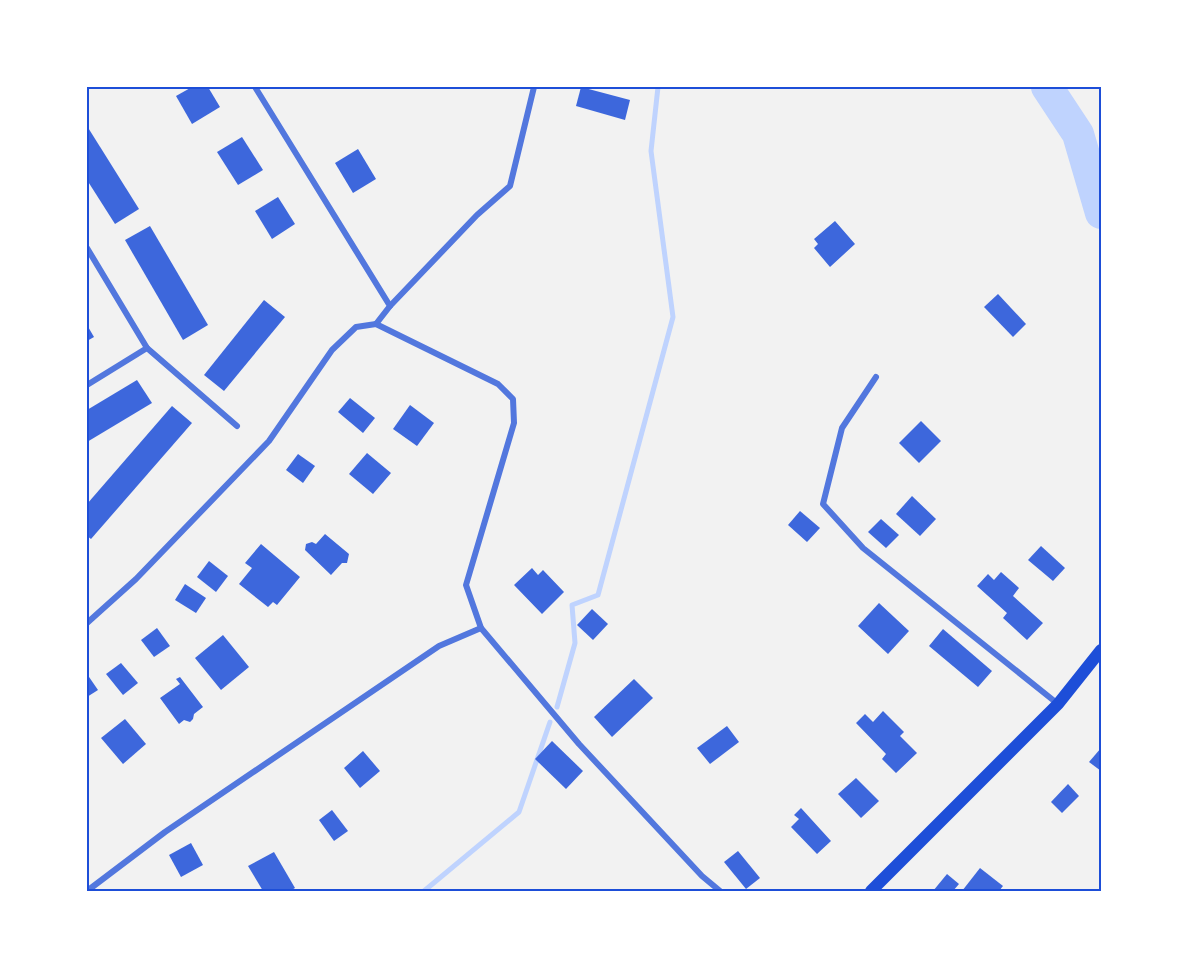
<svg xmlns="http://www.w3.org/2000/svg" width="1188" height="978" font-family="Raleway,sans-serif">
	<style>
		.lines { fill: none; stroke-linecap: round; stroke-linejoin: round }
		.stream { stroke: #bfd3fe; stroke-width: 5 }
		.river { stroke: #bfd3fe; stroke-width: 32 }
		.building { fill: #3d67dc }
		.minor { stroke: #5277de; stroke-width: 6 }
		.secondary { stroke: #1d4ed8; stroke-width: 12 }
		.neatline { fill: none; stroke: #1d4ed8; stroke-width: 2 }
	</style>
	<rect width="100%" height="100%" fill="#f2f2f2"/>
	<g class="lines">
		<g class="stream">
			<path d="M557,707L575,643L572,605L598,595L673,317L651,151L658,87"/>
			<path d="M424,891L519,812L550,722"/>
		</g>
		<path class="river" d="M1047,87L1078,134L1101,213"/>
	</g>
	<g class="building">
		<path d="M192,87H208L220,107L192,124L176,96Z"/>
		<path d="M581,87L630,100L625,120L576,106Z"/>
		<path d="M87,126L139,209L115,224L87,180Z"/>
		<path d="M242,137L263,170L238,185L217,152Z"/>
		<path d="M358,149L376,179L353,193L335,163Z"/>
		<path d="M278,197L295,224L272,239L255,211Z"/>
		<path d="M835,221L855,244L830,267L814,248L818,244L814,239Z"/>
		<path d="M150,226L208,325L183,340L125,240Z"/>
		<path d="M998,294L1026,324L1013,337L984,307Z"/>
		<path d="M264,300L285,317L224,391L204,375Z"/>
		<path d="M87,325L94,337L87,341Z"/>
		<path d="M137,380L152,403L87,442V410Z"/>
		<path d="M350,398L375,418L363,433L338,412Z"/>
		<path d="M410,405L434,423L417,446L393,429Z"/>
		<path d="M172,406L192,423L91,539L87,536V504Z"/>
		<path d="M921,421L941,441L919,463L899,443Z"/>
		<path d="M367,453L391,473L373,494L349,474Z"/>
		<path d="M298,454L315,466L303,483L286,470Z"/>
		<path d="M912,496L936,519L920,536L896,514Z"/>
		<path d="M800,511L820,528L807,542L788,525Z"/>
		<path d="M881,519L899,535L886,548L868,532Z"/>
		<path d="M325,534L349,554L347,563H342L331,575L305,550L306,544L312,542L316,544Z"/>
		<path d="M261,544L300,577L277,605L273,602L268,607L239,584L252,568L245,563Z"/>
		<path d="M1041,546L1065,568L1053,581L1028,560Z"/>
		<path d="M209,561L228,576L216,592L197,577Z"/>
		<path d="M532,568L538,575L543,570L564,592L542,614L514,585Z"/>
		<path d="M1001,572L1019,588L1013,596L1043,623L1027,640L1003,618L1007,613L977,586L988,574L994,580Z"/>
		<path d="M185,584L206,598L196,613L175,600Z"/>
		<path d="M879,603L909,631L888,654L858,626Z"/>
		<path d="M592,609L608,624L593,640L577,625Z"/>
		<path d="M157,628L170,646L154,657L141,640Z"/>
		<path d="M943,629L992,671L978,687L929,646Z"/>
		<path d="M223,635L249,667L221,690L195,658Z"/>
		<path d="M121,663L138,683L123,695L106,674Z"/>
		<path d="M87,674L98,690L87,697Z"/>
		<path d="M180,677L203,707L194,714L193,719L190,722L184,720L179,724L160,698L180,684L176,679Z"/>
		<path d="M634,679L653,698L612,737L594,717Z"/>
		<path d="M883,711L904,732L900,736L917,753L896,773L882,759L886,754L856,723L865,714L873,722Z"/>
		<path d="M125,719L146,744L123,764L101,738Z"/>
		<path d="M727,726L739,742L710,764L697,748Z"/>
		<path d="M552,741L583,771L566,789L535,759Z"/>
		<path d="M1101,748V771L1089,762Z"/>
		<path d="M363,751L380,771L360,788L344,768Z"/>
		<path d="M856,778L879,801L861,818L838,794Z"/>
		<path d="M1068,784L1079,796L1062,813L1051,802Z"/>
		<path d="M801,808L831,841L817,854L791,827L799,819L794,815Z"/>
		<path d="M332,810L348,831L334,841L319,820Z"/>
		<path d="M191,843L203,865L181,877L169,855Z"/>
		<path d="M738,851L760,878L746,889L724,862Z"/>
		<path d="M274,852L295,888L290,891H263L248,866Z"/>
		<path d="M980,868L1003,886L999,891H962Z"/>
		<path d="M947,874L959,884L953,891H933Z"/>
	</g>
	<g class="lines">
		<g class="minor">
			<path d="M255,87L390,306L376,324"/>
			<path d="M87,248L147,348L237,426"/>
			<path d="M390,306L477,215L510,186L534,87"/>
			<path d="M876,377L842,428L823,504L863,548L1058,704"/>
			<path d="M87,385L147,348"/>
			<path d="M87,623L136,579L269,441L332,350L356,327L376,324L498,384L513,399L514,423L466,585L481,628L579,744L702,876L720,891"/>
			<path d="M87,891L165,832L439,646L481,628"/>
		</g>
		<path class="secondary" d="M871,891L1058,704L1101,650"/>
	</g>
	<rect width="1188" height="978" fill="none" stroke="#ffffff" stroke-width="177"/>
	<rect x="88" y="88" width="1012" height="802" class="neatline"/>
</svg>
